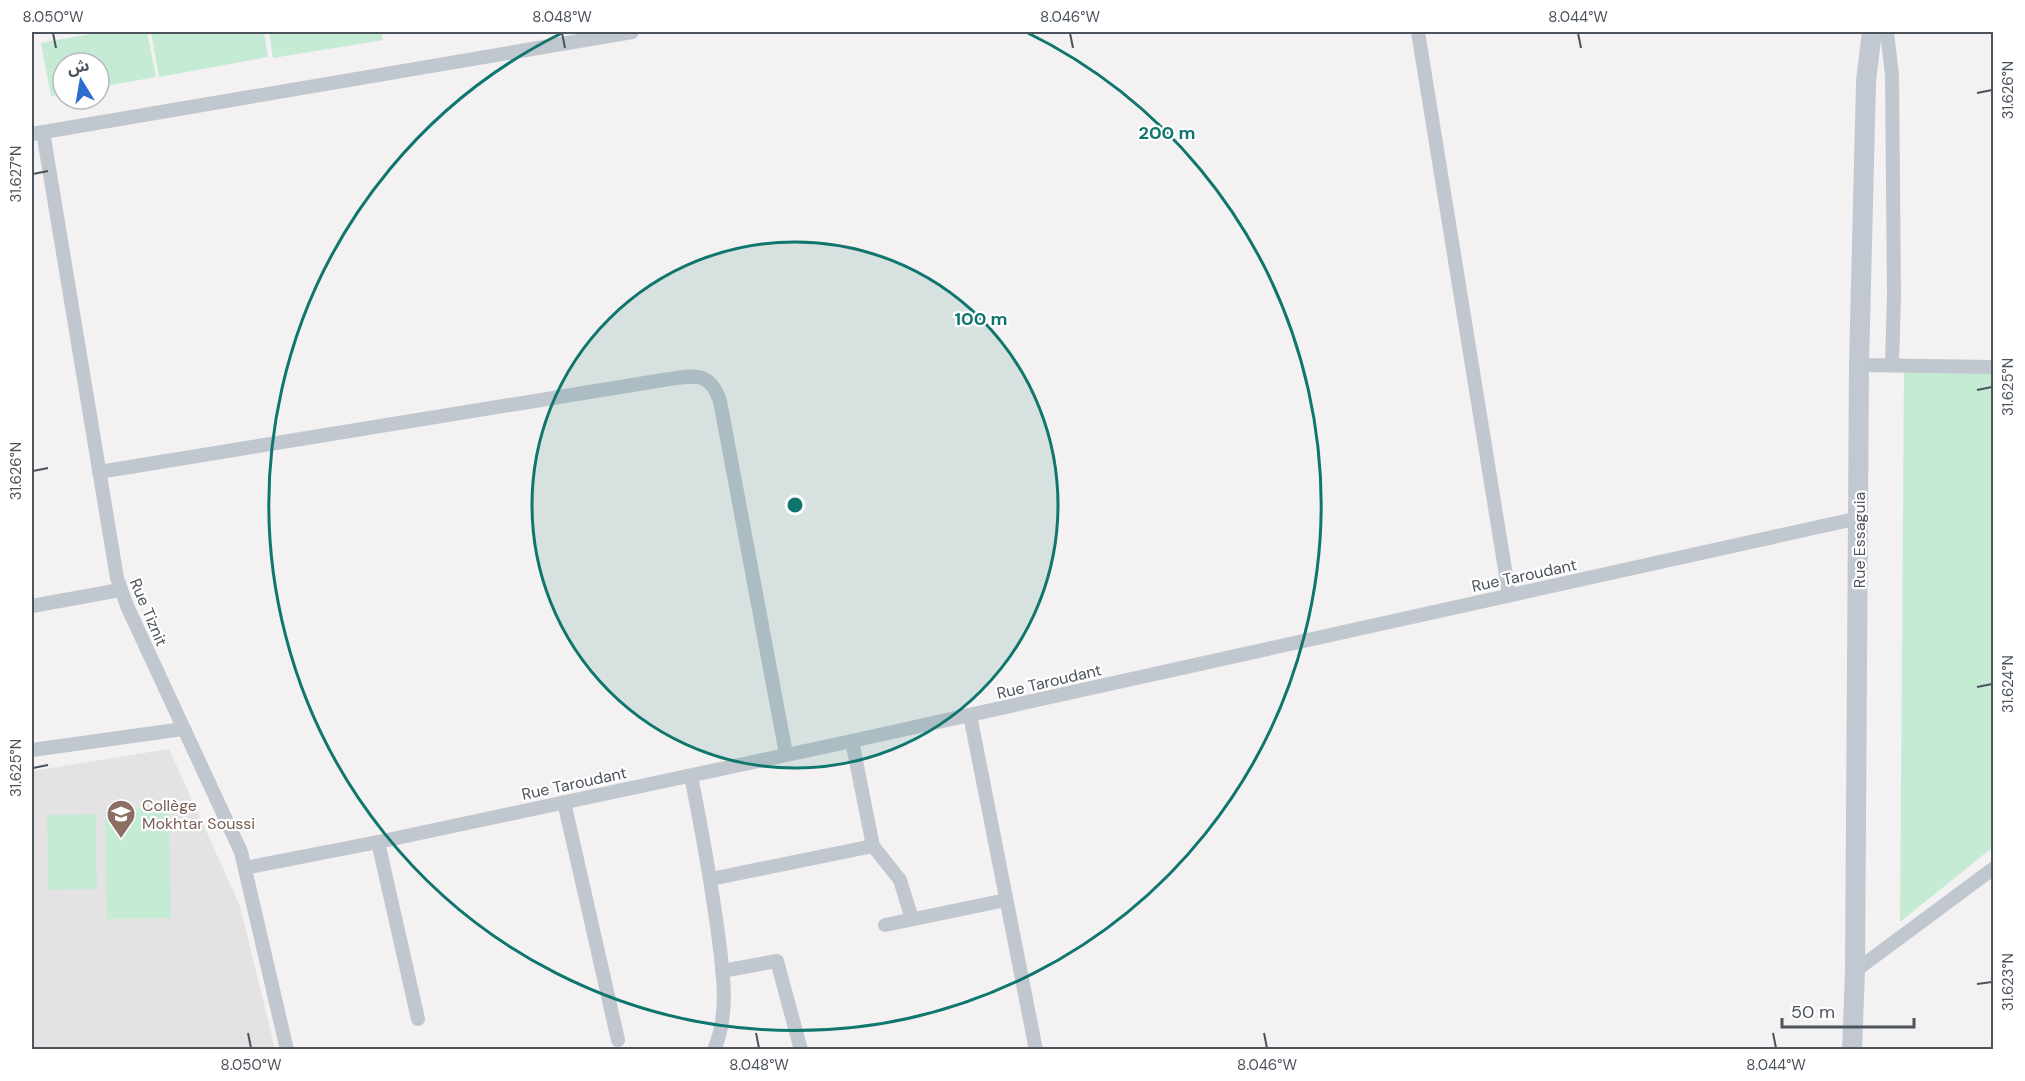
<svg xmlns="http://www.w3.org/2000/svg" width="2025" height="1081" font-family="'DM Sans','Noto Sans Arabic',sans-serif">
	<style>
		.education { fill: #e4e2e2 }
		.green { fill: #c5ebd5 }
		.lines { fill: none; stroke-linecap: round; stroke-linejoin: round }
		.street { stroke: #c1c7ce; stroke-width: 14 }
		.secondary { stroke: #c1c8d2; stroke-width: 20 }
		.ticks { fill: none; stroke: #4b535c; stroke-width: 2 }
		.ring { fill: none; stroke: #0f766e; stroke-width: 3 }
		.labels { text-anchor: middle; stroke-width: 4.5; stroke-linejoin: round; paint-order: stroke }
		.street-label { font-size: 16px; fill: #4b535c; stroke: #fff }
		.education-label { font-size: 16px; fill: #785e54; stroke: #fff; text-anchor: start }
		.centre { fill: #0f766e; stroke: #fff; stroke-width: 3 }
		.ring-label { font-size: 18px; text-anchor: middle; font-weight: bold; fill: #0f766e; stroke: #fff; stroke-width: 4.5; stroke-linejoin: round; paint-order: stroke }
		.neatline { fill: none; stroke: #4b535c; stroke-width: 2 }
		.ticks-label { font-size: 15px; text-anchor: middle; fill: #4b535c }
	</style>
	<rect width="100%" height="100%" fill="#f3f1f1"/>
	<path class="education" d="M169,749L240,906L275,1049L32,1050V771Z"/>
	<g class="green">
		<path d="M101,32H147L156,77L99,87V63H63V94L51,96L41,43Z"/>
		<path d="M151,32H264L268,57L159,77Z"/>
		<path d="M269,32H381L383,40L273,58Z"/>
		<path d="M1904,372L1993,373V847L1900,922Z"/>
		<path d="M169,808L171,918L107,919L105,809Z"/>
		<path d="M96,814L97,889L48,890L47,815Z"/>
	</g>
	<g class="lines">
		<g class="street">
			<path d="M1418,32L1509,594"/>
			<path d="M1887,32L1892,75L1894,296L1892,364"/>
			<path d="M43,132L117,578L127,606L241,852L287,1050"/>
			<path d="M32,134L632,32"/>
			<path d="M1859,365L1994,367"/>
			<path d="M99,472L663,380C692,376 709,369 720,401L786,754"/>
			<path d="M32,606L120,590"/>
			<path d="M970,715L1036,1050"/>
			<path d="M852,741L873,846L900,880L912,919"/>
			<path d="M32,750L183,729"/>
			<path d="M691,776C701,826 710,876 717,926C722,966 731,1011 714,1050"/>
			<path d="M564,802L618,1040"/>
			<path d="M378,842L418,1019"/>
			<path d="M245,868L378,842L852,741L1859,518"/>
			<path d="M711,879L873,846"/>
			<path d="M885,925L1006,900"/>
			<path d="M722,971L777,961L801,1050"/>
			<path d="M1855,971L1994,868"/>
		</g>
		<path class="secondary" d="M1852,1050L1855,971L1859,365L1866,81L1872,32"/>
	</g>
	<path class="ticks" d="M53,33L56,48M562,33L565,48M1070,33L1073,48M1578,33L1581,48M1977,93L1992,90M33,174L48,171M1977,390L1992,387M33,471L48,468M1977,687L1992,684M33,768L48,765M1977,984L1992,982M248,1033L251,1048M756,1033L759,1048M1264,1033L1267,1048M1773,1033L1776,1048"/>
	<circle cx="795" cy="505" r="263" fill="#0f766e" fill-opacity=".12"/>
	<g class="ring">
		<circle cx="795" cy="505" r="263"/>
		<path d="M1026 32A526 526 0 1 1 564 32"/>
	</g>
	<defs>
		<g id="university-pin" transform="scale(1.5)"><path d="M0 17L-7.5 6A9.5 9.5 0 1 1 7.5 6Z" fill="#8d6e63" stroke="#fff"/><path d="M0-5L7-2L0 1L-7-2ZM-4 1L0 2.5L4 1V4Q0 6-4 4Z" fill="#fff"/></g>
	</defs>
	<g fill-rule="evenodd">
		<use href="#university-pin" x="121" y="814"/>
	</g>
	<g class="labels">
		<g class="street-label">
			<text transform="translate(1859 540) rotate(-90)" y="6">Rue Essaguia</text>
			<text transform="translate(1524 575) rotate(-12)" y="6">Rue Taroudant</text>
			<text transform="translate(149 612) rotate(67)" y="6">Rue Tiznit</text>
			<text transform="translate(1049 681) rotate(-13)" y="6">Rue Taroudant</text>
			<text transform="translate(574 783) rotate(-12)" y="6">Rue Taroudant</text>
		</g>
		<g class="education-label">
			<text x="142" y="811">Collège<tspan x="142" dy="18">Mokhtar Soussi</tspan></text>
		</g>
	</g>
	<circle cx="795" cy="505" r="9" class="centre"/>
	<g class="ring-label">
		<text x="1167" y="139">200 m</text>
		<text x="981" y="325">100 m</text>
	</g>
	<rect width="2025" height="1081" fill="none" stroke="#ffffff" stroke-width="66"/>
	<g transform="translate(81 81) rotate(349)"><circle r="28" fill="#ffffff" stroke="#b7babe" stroke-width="1.5"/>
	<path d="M0-4.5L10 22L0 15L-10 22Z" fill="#2d6dd1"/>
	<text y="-9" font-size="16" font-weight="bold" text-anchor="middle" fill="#4b535c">ش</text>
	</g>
	<path d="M1782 1018v9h132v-9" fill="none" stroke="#4b535c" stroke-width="3"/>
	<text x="1791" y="1018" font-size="18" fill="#4b535c" stroke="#ffffff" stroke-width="4.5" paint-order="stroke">50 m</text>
	<rect x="33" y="33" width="1959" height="1015" class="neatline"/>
	<g class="ticks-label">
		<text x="53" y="22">8.050°W</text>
		<text x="562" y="22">8.048°W</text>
		<text x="1070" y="22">8.046°W</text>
		<text x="1578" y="22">8.044°W</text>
		<text transform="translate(2008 90) rotate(-90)" y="5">31.626°N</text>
		<text transform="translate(16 174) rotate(-90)" y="5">31.627°N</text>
		<text transform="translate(2008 387) rotate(-90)" y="5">31.625°N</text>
		<text transform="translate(16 471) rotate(-90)" y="5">31.626°N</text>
		<text transform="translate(2008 684) rotate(-90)" y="5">31.624°N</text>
		<text transform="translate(16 768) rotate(-90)" y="5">31.625°N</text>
		<text transform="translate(2008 982) rotate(-90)" y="5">31.623°N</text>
		<text x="251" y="1070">8.050°W</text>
		<text x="759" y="1070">8.048°W</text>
		<text x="1267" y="1070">8.046°W</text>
		<text x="1776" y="1070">8.044°W</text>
	</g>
</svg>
